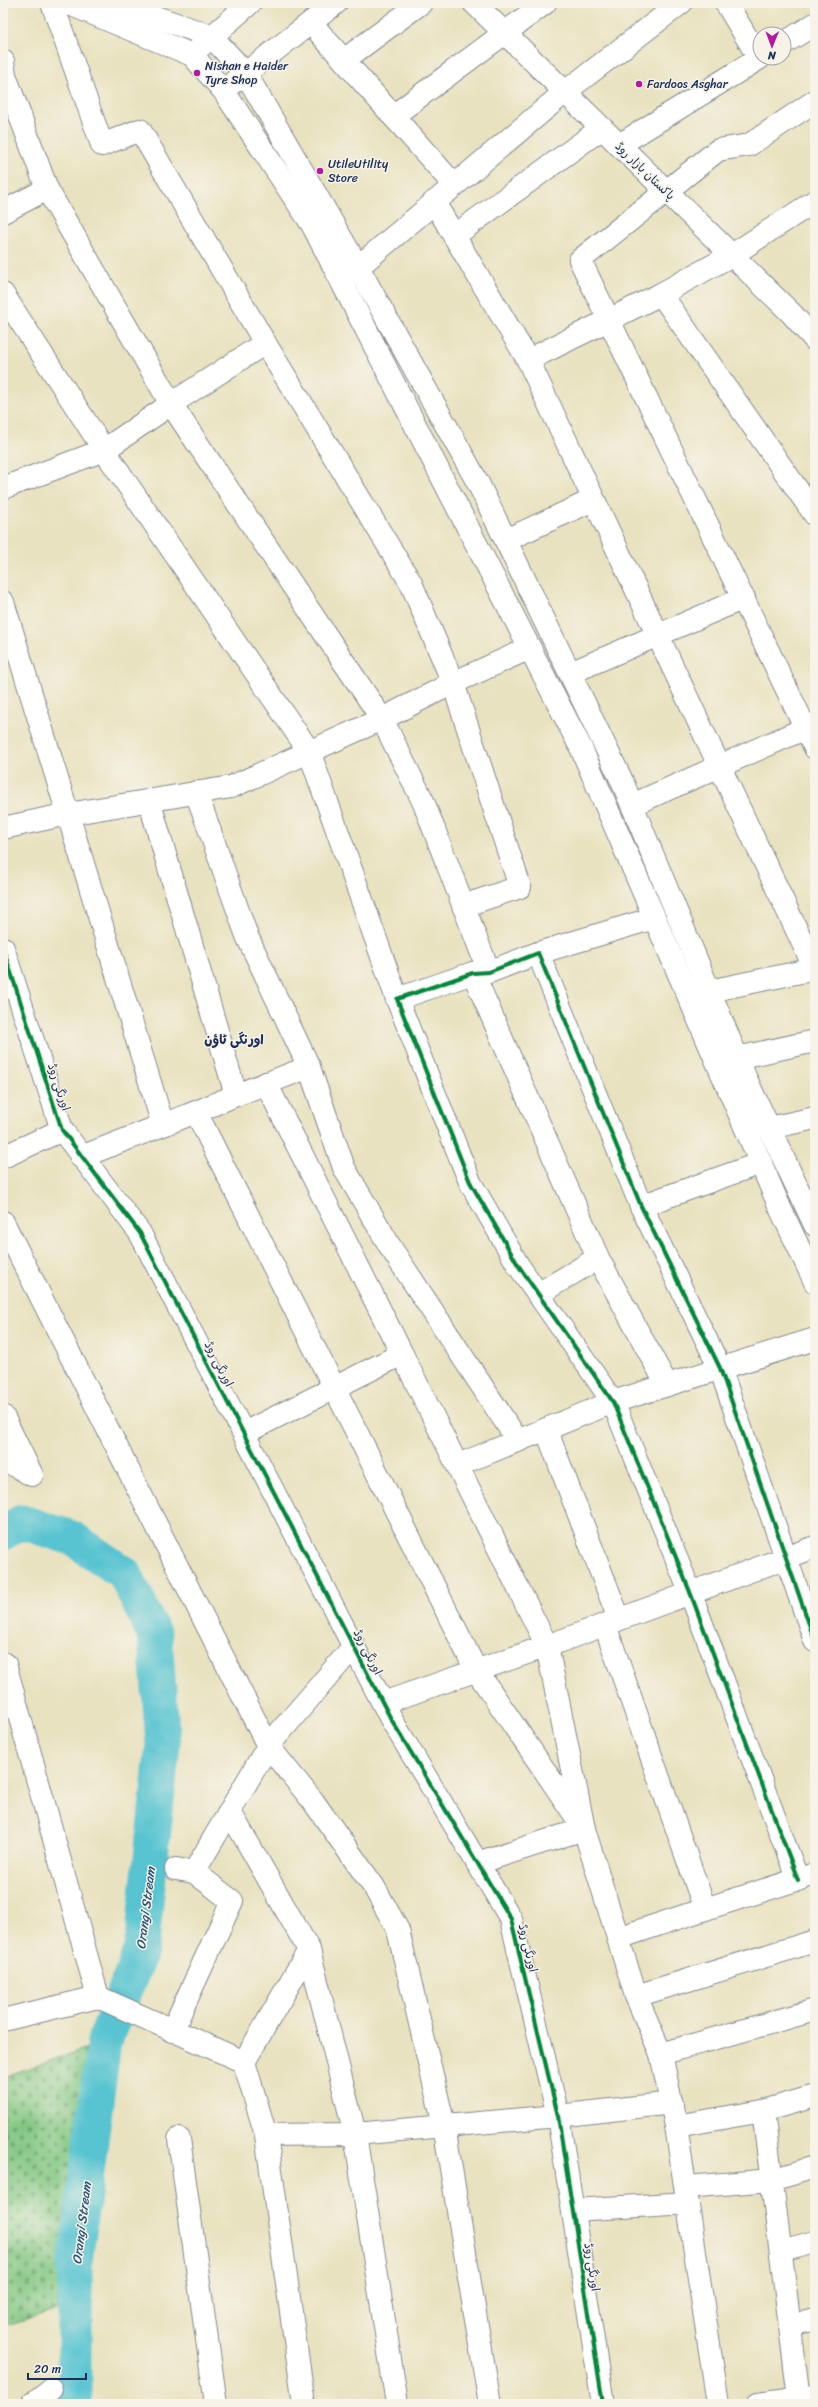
<svg xmlns="http://www.w3.org/2000/svg" width="818" height="2407" font-family="Sriracha,'Playpen Sans Arabic',sans-serif">
	<style>
		.cemetery { fill: url(#cemetery-stones); stroke: #4e7b70 }
		.lines { fill: none; stroke-linecap: round; stroke-linejoin: round }
		.river { stroke: #58c4d1; stroke-width: 35 }
		.minor-casing { stroke: #82888f; stroke-width: 24 }
		.major-casing { stroke: #82888f; stroke-width: 24 }
		.minor { stroke: #fff; stroke-width: 22 }
		.major { stroke: #fff; stroke-width: 22 }
		.cycleway-casing { stroke: #f7f3e8; stroke-width: 6 }
		.cycleway { stroke: #00873e; stroke-width: 4 }
		.poi-dot { fill: #b5179e; stroke: #f7f3e8; stroke-width: 1.5 }
		.labels { text-anchor: middle; stroke-width: 3; stroke-linejoin: round; paint-order: stroke }
		.poi-label { font-size: 12px; fill: #1b2f5e; stroke: #f7f3e8; text-anchor: start }
		.street-label { font-size: 12px; fill: #1b2f5e; stroke: #f7f3e8 }
		.neighbourhood-label { font-size: 13px; font-weight: bold; fill: #1b2f5e; stroke: #f7f3e8 }
		.water-label { font-size: 13px; font-style: italic; fill: #2a547b; stroke: #f7f3e8 }
	</style>
	<defs>
		<pattern id="cemetery-stones" width="16" height="16" patternUnits="userSpaceOnUse"><rect width="16" height="16" fill="#82c782"/><path d="M2 7V4a2 2 0 0 1 4 0v3zM10 15v-3a2 2 0 0 1 4 0v3z" fill="#6aa26e"/></pattern>
	</defs>
	<rect width="100%" height="100%" fill="#f7f3e8"/>
	<filter id="ink" filterUnits="userSpaceOnUse"><feTurbulence type="fractalNoise" baseFrequency=".025" numOctaves="2"/><feDisplacementMap in="SourceGraphic" scale="8" xChannelSelector="R" yChannelSelector="G"/><feConvolveMatrix kernelMatrix="1 2 1 2 8 2 1 2 1" color-interpolation-filters="sRGB"/></filter>
	<filter id="wash" filterUnits="userSpaceOnUse"><feTurbulence type="fractalNoise" baseFrequency=".012" numOctaves="4" result="noise"/><feDisplacementMap in="SourceGraphic" scale="16" xChannelSelector="R" yChannelSelector="G"/><feGaussianBlur stdDeviation="0.9" result="paint"/><feColorMatrix in="noise" values="0 0 0 0 0 0 0 0 0 0 0 0 0 0 0 0 0 1.4 0 .05"/><feComposite in="paint" operator="in"/></filter>
	<g filter="url(#wash)">
		<rect width="100%" height="100%" fill="#e9e2c0"/>
		<path class="cemetery" d="M89,2047L57,2310L3,2326V2077Z"/>
		<g class="lines">
			<path class="river" d="M3,1533L22,1522L72,1538L125,1574L155,1637L163,1744L141,1951L104,2042L75,2262V2404"/>
		</g>
	</g>
	<g filter="url(#ink)">
		<g class="lines">
			<g class="minor-casing">
				<g id="minor">
					<path d="M52,3L102,145L140,130L265,343L411,583L453,683L520,887L463,906"/>
					<path d="M474,3L792,314L815,340"/>
					<path d="M726,3L759,58"/>
					<path d="M311,23L454,185"/>
					<path d="M784,43L815,24"/>
					<path d="M344,60L421,3"/>
					<path d="M3,61L5,75L47,189L171,404L382,719L423,801L489,972"/>
					<path d="M815,101L749,145L718,150L580,260L815,748"/>
					<path d="M393,116L545,3"/>
					<path d="M619,145L760,58"/>
					<path d="M815,201L732,255L661,294L815,515"/>
					<path d="M434,202L528,360L815,969"/>
					<path d="M3,212L47,189"/>
					<path d="M454,236L602,128"/>
					<path d="M358,267L565,92L681,3"/>
					<path d="M3,294L104,450L309,751L397,999"/>
					<path d="M528,360L661,294"/>
					<path d="M3,488L104,450L171,404L265,343"/>
					<path d="M506,540L593,500"/>
					<path d="M3,602L163,1125"/>
					<path d="M570,673L744,598"/>
					<path d="M196,792L247,936L309,1067"/>
					<path d="M149,800L236,1095L196,1112"/>
					<path d="M632,805L815,724"/>
					<path d="M3,828L68,814L231,787L382,719L453,683L530,648"/>
					<path d="M3,948L62,1130L140,1233L391,1719L511,1919L558,2116L603,2404"/>
					<path d="M538,953L654,918"/>
					<path d="M473,973L598,1258L667,1385"/>
					<path d="M709,991L815,969"/>
					<path d="M737,1058L815,1041"/>
					<path d="M266,1083L402,1354"/>
					<path d="M236,1095L309,1067L344,1168L391,1248L518,1441"/>
					<path d="M769,1128L815,1118"/>
					<path d="M3,1157L62,1130"/>
					<path d="M81,1157L196,1112L476,1670L579,1821"/>
					<path d="M641,1206L761,1163"/>
					<path d="M3,1222L268,1746L313,1801L374,1887L398,1930L444,2126L490,2404"/>
					<path d="M538,1294L598,1258"/>
					<path d="M3,1416L32,1475L3,1459"/>
					<path d="M546,1429L619,1619"/>
					<path d="M244,1433L402,1354L547,1646L584,1829L636,1996L661,2054L676,2126L718,2404"/>
					<path d="M458,1465L613,1402L815,1339"/>
					<path d="M605,1625L705,1909L815,1874"/>
					<path d="M5,1664L98,1997"/>
					<path d="M383,1703L547,1646L815,1547"/>
					<path d="M230,1812L309,1950"/>
					<path d="M477,1863L584,1829"/>
					<path d="M176,1869L194,1872L268,1746L354,1646"/>
					<path d="M798,1880L690,1592L613,1402L518,1265L470,1182L397,999L473,973L489,972L538,953L641,1206L720,1368L815,1641"/>
					<path d="M618,1938L705,1909"/>
					<path d="M636,1996L815,1941"/>
					<path d="M3,2020L98,1997L244,2062"/>
					<path d="M172,2031L232,1901L194,1872"/>
					<path d="M661,2054L815,2010"/>
					<path d="M763,2111L799,2399"/>
					<path d="M676,2126L763,2111L815,2096"/>
					<path d="M266,2135L355,2134L558,2116L672,2103"/>
					<path d="M179,2139L216,2404"/>
					<path d="M686,2187L772,2180L815,2167"/>
					<path d="M573,2210L688,2203"/>
					<path d="M781,2251L815,2242"/>
					<path d="M790,2325L815,2319"/>
					<path d="M32,2404L51,2389"/>
					<path d="M304,2404L266,2135L244,2062L309,1950L355,2134L397,2404"/>
					<path d="M758,2404L815,2396"/>
				</g>
			</g>
			<g class="major-casing">
				<g id="major">
					<path d="M67,3L192,55L223,90L313,226L581,748L781,1210L815,1282"/>
					<path d="M115,3L211,36L246,74L358,267L478,483L622,781L746,1079L815,1225"/>
					<path d="M200,47L250,3"/>
					<path d="M234,82L336,3"/>
				</g>
			</g>
			<use href="#minor" class="minor"/>
			<use href="#major" class="major"/>
			<g class="cycleway-casing">
				<g id="cycleway">
					<path d="M3,948L62,1130L140,1233L391,1719L511,1919L558,2116L603,2404"/>
					<path d="M798,1880L690,1592L613,1402L518,1265L470,1182L397,999L473,973L489,972L538,953L641,1206L720,1368L815,1641"/>
				</g>
			</g>
			<use href="#cycleway" class="cycleway"/>
		</g>
	</g>
	<g class="poi-dot">
		<circle cx="197" cy="73" r="4"/>
		<circle cx="639" cy="84" r="4"/>
		<circle cx="320" cy="171" r="4"/>
	</g>
	<g class="labels">
		<g class="poi-label">
			<text x="205" y="70">Nishan e Haider<tspan x="205" dy="14">Tyre Shop</tspan></text>
			<text x="647" y="88">Fardoos Asghar</text>
			<text x="328" y="168">UtileUtility<tspan x="328" dy="14">Store</tspan></text>
		</g>
		<g class="street-label">
			<text transform="translate(645 171) rotate(44)" y="4">پاکستان بازار روڈ</text>
			<text transform="translate(59 1087) rotate(72)" y="4">اورنگی روڈ</text>
			<text transform="translate(219 1364) rotate(63)" y="4">اورنگی روڈ</text>
			<text transform="translate(368 1652) rotate(63)" y="4">اورنگی روڈ</text>
			<text transform="translate(528 1948) rotate(77)" y="4">اورنگی روڈ</text>
			<text transform="translate(592 2267) rotate(81)" y="4">اورنگی روڈ</text>
		</g>
		<g class="neighbourhood-label">
			<text x="234" y="1044">اورنگی ٹاؤن</text>
		</g>
		<g class="water-label">
			<text transform="translate(145 1908) rotate(-83)" y="5">Orangi Stream</text>
			<text transform="translate(81 2223) rotate(-83)" y="5">Orangi Stream</text>
		</g>
	</g>
	<rect width="818" height="2407" fill="none" stroke="#f7f3e8" stroke-width="16"/>
	<g transform="translate(772 46) rotate(181)"><circle r="19" fill="#f7f3e8" stroke="#9fa5b1"/>
	<path d="M0-3L7 15L0 10L-7 15Z" fill="#b5179e"/>
	<text y="-6" font-size="11" font-weight="bold" text-anchor="middle" fill="#1b2f5e">N</text>
	</g>
	<path d="M28 2373v6h58v-6" fill="none" stroke="#1b2f5e" stroke-width="2"/>
	<text x="34" y="2373" font-size="12" fill="#1b2f5e" stroke="#f7f3e8" stroke-width="3" paint-order="stroke">20 m</text>
</svg>
